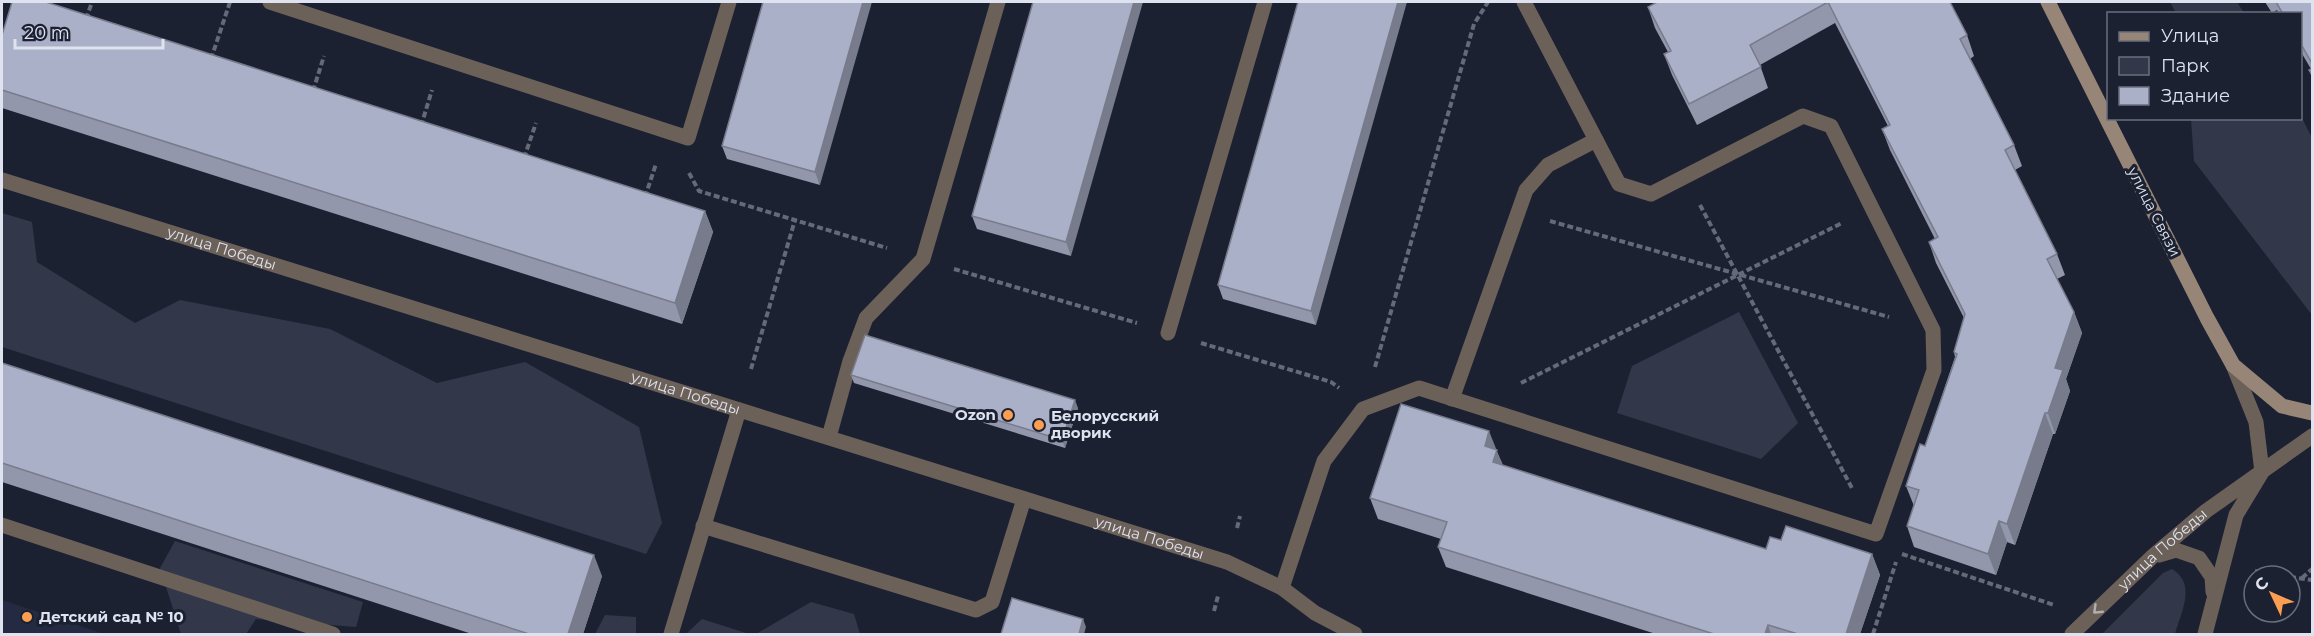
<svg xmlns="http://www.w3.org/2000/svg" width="2314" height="636" font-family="Montserrat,sans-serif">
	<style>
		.built { fill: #242a41 }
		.green { fill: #32374a }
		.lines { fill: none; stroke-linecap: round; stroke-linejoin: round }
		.path { stroke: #656978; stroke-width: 4; stroke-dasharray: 6 3; stroke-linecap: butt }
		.lane { stroke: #6c6159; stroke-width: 15 }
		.street { stroke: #6c6159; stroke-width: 15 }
		.secondary { stroke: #978578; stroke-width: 15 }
		.wall { fill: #9297ab }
		.shaded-wall { fill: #777b8b }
		.building { fill: #aab0c7; stroke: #777b8b; stroke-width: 1.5 }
		.oneway { stroke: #b1afb3 }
		.poi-dot { fill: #fc9e52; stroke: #1c2132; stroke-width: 2 }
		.labels { text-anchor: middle; stroke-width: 6; stroke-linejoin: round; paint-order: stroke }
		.street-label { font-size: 15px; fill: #dfe3ef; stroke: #1c2132 }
		.poi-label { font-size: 15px; font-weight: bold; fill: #dfe3ef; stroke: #1c2132; text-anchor: start }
	</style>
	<rect width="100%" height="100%" fill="#1c2132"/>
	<path class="built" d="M2,600L104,634H2Z"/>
	<g class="green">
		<path d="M2170,2H2237L2244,13H2176Z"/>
		<path d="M2301,116L2312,138V315L2194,161L2191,119L2300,118Z"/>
		<path d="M2,213L32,222L37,262L135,323L180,300L330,329L437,383L525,362L639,427L662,523L646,554L2,347Z"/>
		<path d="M1739,312L1798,423L1761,459L1617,413L1632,366Z"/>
		<path d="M175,541L363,602L356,627L256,619L246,634H181L160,568Z"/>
		<path d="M2172,569C2197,584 2181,612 2175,634H2102L2163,573Z"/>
		<path d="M811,602L854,614L860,634H756Z"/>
		<path d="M605,615L636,617V634H595Z"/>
		<path d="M702,619L749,634H686Z"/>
	</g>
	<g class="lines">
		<g class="path">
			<path d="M86,19L92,2"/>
			<path d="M211,59L230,2"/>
			<path d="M313,91L324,56"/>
			<path d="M421,126L432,90"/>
			<path d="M524,158L536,123"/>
			<path d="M689,173L699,191L887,248"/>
			<path d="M645,197L656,164"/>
			<path d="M1700,205L1853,490"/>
			<path d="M1550,221L1889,317"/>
			<path d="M954,269L1137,323"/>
			<path d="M1201,343L1331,382L1339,388"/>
			<path d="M1375,367L1474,24L1488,2"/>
			<path d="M751,369L795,220"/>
			<path d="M1521,383L1842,223"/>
			<path d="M1237,528L1240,516"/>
			<path d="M1902,554L2054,605"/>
			<path d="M2255,571L2287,576"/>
			<path d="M2290,577L2312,580"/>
			<path d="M2302,578L2312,569"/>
			<path d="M1214,611L1218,596"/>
			<path d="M1873,634L1896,562"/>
		</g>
		<g class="lane">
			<path d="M270,2L688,138L729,2"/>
			<path d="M1168,333L1265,2"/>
			<path d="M1452,399L1526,190L1548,165L1596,140"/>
			<path d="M829,437L850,361L866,318L923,259L998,2"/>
			<path d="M2,525L333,634"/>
			<path d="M703,526L976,610L992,602L1024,499"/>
			<path d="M1282,588L1324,461L1363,409L1419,388L1876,534L1934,370L1933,330L1831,126L1803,116L1651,194L1619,184L1524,2"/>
			<path d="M671,634L739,410"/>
		</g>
		<g class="street">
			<path id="s1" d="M2,180L1227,562L1282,588L1315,613L1355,634"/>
			<path d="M2159,555L2176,550L2199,558L2212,577L2213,592"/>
			<path id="s2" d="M2072,634L2153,556L2206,511L2312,436"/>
			<path d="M2205,634L2236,515L2262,472L2256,422L2233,365"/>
		</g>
		<path class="secondary" d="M2048,2L2207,318L2233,365L2282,406L2312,413"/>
	</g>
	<g class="wall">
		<path d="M763,2L820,185L727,159L722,146Z"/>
		<path d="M1033,2L1071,256L977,229L972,216Z"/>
		<path d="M1298,2L1316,325L1223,299L1218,285Z"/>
		<path d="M1657,2H1950L1967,35L1974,56L1970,59L2014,145L2022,166L2015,170L2057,254L2065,275L2057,279L2074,312L2082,333L2066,379L2070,391L2055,434H2053L2015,545L2007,542L1996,575L1914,547L1907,526L1914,506L1906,486L1925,446L1955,357L1954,352L1964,318L1936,263L1929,242L1935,239L1890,150L1882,129L1888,126L1835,23L1760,65L1768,88L1697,125L1672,75L1664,54L1668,52L1655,28L1648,7Z"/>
		<path d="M2265,2H2313V80L2309,70L2311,69L2301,52V14H2279L2277,10L2272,13Z"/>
		<path d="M2,35L705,211L713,232L682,324L2,108Z"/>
		<path d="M2,363L602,576L583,634H472L2,482Z"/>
		<path d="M851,375L1078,408L1065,448L854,383Z"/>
		<path d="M1496,450L1503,465L1766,549L1781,540L1872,554L1880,575L1860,634H1656L1446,567L1438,547L1441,539L1378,519L1370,498Z"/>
	</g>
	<g class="shaded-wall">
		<path d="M863,2H872L820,185L815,172Z"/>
		<path d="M1134,2H1143L1071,256L1066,242Z"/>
		<path d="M1398,2H1407L1316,325L1311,311Z"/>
		<path d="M705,211L713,232L682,324L675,303Z"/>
		<path d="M2074,312L2082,333L2066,379L2070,391L2055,434L2048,413L2055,368Z"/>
		<path d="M1075,400L1078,408L1065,448L1062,440Z"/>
		<path d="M2045,413L2053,434L2015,545L2007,524Z"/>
		<path d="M1489,431L1505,471L1501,483L1485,446Z"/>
		<path d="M1999,521L2007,542L1996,575L1988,554Z"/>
		<path d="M1872,554L1880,575L1860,634H1846Z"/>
		<path d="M594,555L602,576L583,634H568Z"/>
		<path d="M1083,619L1086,627L1084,634H1079Z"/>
		<path d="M1768,625L1771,634H1765Z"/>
	</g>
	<g class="building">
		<path d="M12,2H46L705,211L675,303L2,90V35Z"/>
		<path d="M763,2H863L815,172L722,146Z"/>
		<path d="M1033,2H1134L1066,242L972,216Z"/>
		<path d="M1298,2H1398L1311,311L1218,285Z"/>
		<path d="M1657,2H1950L1967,35L1960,39L2014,145L2005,150L2057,254L2047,259L2074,312L2055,368L2063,370L2048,413H2045L2007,524L1999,521L1988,554L1907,526L1919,490L1906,486L1920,444L1925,446L1957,354L1954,352L1965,314L1929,242L1938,237L1882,129L1890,125L1828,2L1750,45L1761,67L1689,104L1664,54L1671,51L1648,7Z"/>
		<path d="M2276,2H2313V65L2301,44V14H2283Z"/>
		<path d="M2313,68V76L2309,70Z"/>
		<path d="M865,335L1075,400L1062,440L851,375Z"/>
		<path d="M2,363L594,555L568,634H529L2,463Z"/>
		<path d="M1401,404L1489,431L1485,446L1497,450L1493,462L1766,549L1770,537L1781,540L1786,526L1872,554L1846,634H1798L1768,625L1765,634H1714L1438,547L1447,522L1370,498Z"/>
		<path d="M1012,598L1083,619L1079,634H1001Z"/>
	</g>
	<defs><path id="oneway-chevron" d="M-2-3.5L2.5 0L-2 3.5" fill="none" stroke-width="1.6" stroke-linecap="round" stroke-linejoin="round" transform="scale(1.5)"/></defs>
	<use class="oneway" href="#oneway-chevron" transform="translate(2097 610) rotate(136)"/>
	<g class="poi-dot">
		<circle cx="1008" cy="415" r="6"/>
		<circle cx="1039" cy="425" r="6"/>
		<circle cx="27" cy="617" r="6"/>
	</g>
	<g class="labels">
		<g class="street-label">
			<text transform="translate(2154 212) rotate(63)" y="5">улица Связи</text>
			<text dy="5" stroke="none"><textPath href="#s1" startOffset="230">улица Победы</textPath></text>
			<text dy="5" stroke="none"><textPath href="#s1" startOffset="716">улица Победы</textPath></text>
			<text dy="5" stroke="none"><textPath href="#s1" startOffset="1202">улица Победы</textPath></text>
			<text dy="5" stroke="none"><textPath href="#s2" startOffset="124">улица Победы</textPath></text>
		</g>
		<g class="poi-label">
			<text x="996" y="420" text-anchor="end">Ozon</text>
			<text x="1051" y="421">Белорусский<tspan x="1051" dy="17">дворик</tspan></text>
			<text x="39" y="622">Детский сад № 10</text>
		</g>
	</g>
	<rect width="2314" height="636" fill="none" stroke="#dfe3ef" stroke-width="6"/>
	<rect x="2107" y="12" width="195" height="108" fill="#1c2132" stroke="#6a6f7e" stroke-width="1.5"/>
	<rect x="2119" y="32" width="30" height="9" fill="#978578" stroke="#6a6f7e" stroke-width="1.5"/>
	<text x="2161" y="42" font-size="18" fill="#dfe3ef">Улица</text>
	<rect x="2119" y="57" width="30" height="18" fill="#32374a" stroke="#6a6f7e" stroke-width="1.5"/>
	<text x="2161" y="72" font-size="18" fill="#dfe3ef">Парк</text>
	<rect x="2119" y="87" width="30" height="18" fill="#aab0c7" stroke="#6a6f7e" stroke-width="1.5"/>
	<text x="2161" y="102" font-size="18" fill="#dfe3ef">Здание</text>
	<g transform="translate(2272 594) rotate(314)"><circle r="28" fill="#1c2132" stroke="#6a6f7e" stroke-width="1.5"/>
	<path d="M0-4.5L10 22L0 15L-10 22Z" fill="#fc9e52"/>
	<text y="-9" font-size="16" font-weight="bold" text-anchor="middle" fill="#dfe3ef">С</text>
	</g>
	<path d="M15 39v9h148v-9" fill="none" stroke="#dfe3ef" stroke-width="3"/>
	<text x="24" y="39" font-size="18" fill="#dfe3ef" stroke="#1c2132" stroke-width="4.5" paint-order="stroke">20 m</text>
</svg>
